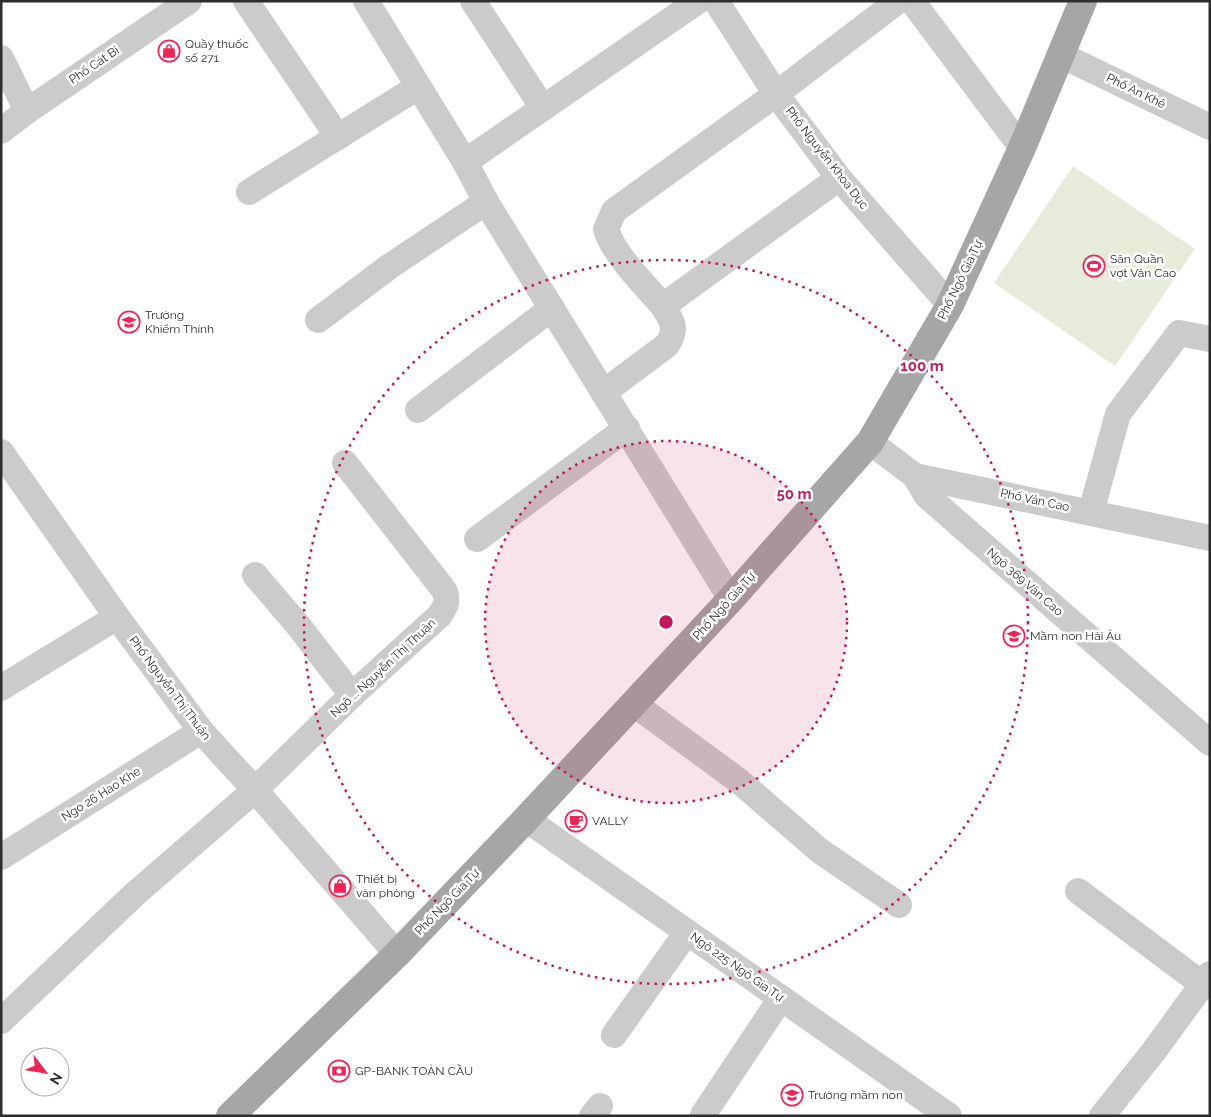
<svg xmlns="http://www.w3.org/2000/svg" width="1211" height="1117" font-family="Raleway,sans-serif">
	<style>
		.green { fill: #e7ecda }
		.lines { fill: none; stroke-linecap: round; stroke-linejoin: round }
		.minor { stroke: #cbcbcb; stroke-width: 26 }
		.major { stroke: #a6a6a6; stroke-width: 28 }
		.ring { fill: none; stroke: #c2185b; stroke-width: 2.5; stroke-dasharray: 2.5 5 }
		.labels { text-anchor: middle; stroke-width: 5; stroke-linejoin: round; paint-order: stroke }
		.poi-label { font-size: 12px; fill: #2e2e2e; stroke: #fff; text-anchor: start }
		.street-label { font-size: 12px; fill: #2e2e2e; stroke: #fff }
		.centre { fill: #c2185b; stroke: #fff; stroke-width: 2.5 }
		.ring-label { font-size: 15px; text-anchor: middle; font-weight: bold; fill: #c2185b; stroke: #fff; stroke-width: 5; stroke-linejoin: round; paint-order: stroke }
	</style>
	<rect width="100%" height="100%" fill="#fff"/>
	<path class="green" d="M1073,166L1195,249L1115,366L994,283Z"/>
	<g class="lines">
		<g class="minor">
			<path d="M246,1L338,137"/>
			<path d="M366,1L465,162L486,202L731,599"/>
			<path d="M473,1L543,108"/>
			<path d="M716,1L776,94L839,178L950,305"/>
			<path d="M912,1L1022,148"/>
			<path d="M1061,55L1210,127"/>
			<path d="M1,58L27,111"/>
			<path d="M1,131L27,111L189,1"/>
			<path d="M465,162L698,1"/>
			<path d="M249,192L418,87"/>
			<path d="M663,306C645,285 613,254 606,229L614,211L776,94L898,1"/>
			<path d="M318,320L390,266L486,202"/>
			<path d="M604,392L667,345C678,328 672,321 663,306L839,178"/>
			<path d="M418,410L552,308"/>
			<path d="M870,442L915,476L1210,538"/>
			<path d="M1,452L117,617L201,731L255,790L397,954"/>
			<path d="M915,476L927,496L1210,743"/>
			<path d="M1091,512L1118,414L1179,333L1210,339"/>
			<path d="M477,539L627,428"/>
			<path d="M255,575L297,624L352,695"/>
			<path d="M1,688L117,617"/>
			<path d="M634,704L739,781L820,851L899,905"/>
			<path d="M526,819L949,1116"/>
			<path d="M1,857L201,731"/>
			<path d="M1078,891L1202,984"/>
			<path d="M1,1021L136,893L255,790L352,695L439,616C446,606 449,601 444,590L345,463"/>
			<path d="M614,1035L687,932"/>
			<path d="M592,1116L600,1106"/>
			<path d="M705,1116L703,1115L781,998"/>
			<path d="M1102,1116L1154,1051L1210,974"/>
		</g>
		<path class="major" d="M230,1116L397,954L526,819L731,599L870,442L950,305L1022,148L1083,1"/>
	</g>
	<circle cx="666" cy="622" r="181" fill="#c2185b" fill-opacity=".12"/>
	<g class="ring">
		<circle cx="666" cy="622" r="181"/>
		<circle cx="666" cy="622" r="362"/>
	</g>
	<defs>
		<g id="shop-ring" transform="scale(1.125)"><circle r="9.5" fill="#fff" stroke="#ee2657" stroke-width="1.5"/><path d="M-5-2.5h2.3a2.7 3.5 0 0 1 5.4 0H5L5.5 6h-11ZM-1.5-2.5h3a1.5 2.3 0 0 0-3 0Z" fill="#ee2657"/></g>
		<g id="stadium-ring" transform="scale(1.125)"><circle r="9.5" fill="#fff" stroke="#ee2657" stroke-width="1.5"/><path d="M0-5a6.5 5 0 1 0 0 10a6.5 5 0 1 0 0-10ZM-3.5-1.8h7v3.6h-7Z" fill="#ee2657"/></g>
		<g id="school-ring" transform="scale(1.125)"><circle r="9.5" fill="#fff" stroke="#ee2657" stroke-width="1.5"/><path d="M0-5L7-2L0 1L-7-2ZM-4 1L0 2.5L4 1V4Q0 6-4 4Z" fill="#ee2657"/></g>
		<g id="cafe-ring" transform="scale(1.125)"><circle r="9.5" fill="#fff" stroke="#ee2657" stroke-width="1.5"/><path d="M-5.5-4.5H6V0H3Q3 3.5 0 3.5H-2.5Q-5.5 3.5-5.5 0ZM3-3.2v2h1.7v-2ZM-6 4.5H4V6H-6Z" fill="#ee2657"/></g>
		<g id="bank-ring" transform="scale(1.125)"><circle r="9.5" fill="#fff" stroke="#ee2657" stroke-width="1.5"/><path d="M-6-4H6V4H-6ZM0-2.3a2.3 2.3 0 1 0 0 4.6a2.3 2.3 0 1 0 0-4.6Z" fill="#ee2657"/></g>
	</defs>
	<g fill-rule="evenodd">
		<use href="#shop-ring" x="169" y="51"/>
		<use href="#stadium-ring" x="1094" y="266"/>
		<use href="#school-ring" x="129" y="322"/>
		<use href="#school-ring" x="1014" y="636"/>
		<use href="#cafe-ring" x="576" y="821"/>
		<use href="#shop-ring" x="340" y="886"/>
		<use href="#bank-ring" x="339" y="1071"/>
		<use href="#school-ring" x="792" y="1095"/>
	</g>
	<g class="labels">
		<g class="poi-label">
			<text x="185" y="48">Quầy thuốc<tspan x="185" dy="14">số 271</tspan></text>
			<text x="1110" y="263">Sân Quần<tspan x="1110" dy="14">vợt Văn Cao</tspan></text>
			<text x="145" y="319">Trường<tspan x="145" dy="14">Khiếm Thính</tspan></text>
			<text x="1030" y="640">Mầm non Hải Âu</text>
			<text x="592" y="825">VALLY</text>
			<text x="356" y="883">Thiết bị<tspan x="356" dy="14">văn phòng</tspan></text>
			<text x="355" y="1075">GP-BANK TOÀN CẦU</text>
			<text x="808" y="1099">Trường mầm non</text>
		</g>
		<g class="street-label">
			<text transform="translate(94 65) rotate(-34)" y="4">Phố Cát Bi</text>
			<text transform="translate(1136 91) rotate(26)" y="4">Phố An Khê</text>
			<text transform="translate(827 158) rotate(52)" y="4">Phố Nguyễn Khoa Dục</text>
			<text transform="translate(960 280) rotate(-64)" y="4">Phố Ngô Gia Tự</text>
			<text transform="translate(1035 500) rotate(12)" y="4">Phố Văn Cao</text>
			<text transform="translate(1025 582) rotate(41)" y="4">Ngõ 369 Văn Cao</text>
			<text transform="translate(724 606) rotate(-48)" y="4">Phố Ngô Gia Tự</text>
			<text transform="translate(383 668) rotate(-43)" y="4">Ngõ ... Nguyễn Thị Thuận</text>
			<text transform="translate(170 688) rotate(53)" y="4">Phố Nguyễn Thị Thuận</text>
			<text transform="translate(101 794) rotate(-32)" y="4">Ngo 26 Hao Khe</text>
			<text transform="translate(447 902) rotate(-46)" y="4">Phố Ngô Gia Tự</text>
			<text transform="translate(737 967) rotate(35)" y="4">Ngõ 225 Ngô Gia Tự</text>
		</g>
	</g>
	<circle cx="666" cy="622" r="8" class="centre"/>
	<g class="ring-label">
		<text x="922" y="371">100 m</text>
		<text x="794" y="499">50 m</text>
	</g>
	<rect width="1211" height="1117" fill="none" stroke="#2e2e2e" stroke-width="5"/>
	<g transform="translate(45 1072) rotate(121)"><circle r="24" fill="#ffffff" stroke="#ababab"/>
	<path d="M0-4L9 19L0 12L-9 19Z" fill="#ee2657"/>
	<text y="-8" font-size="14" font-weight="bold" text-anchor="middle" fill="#2e2e2e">N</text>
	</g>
</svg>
